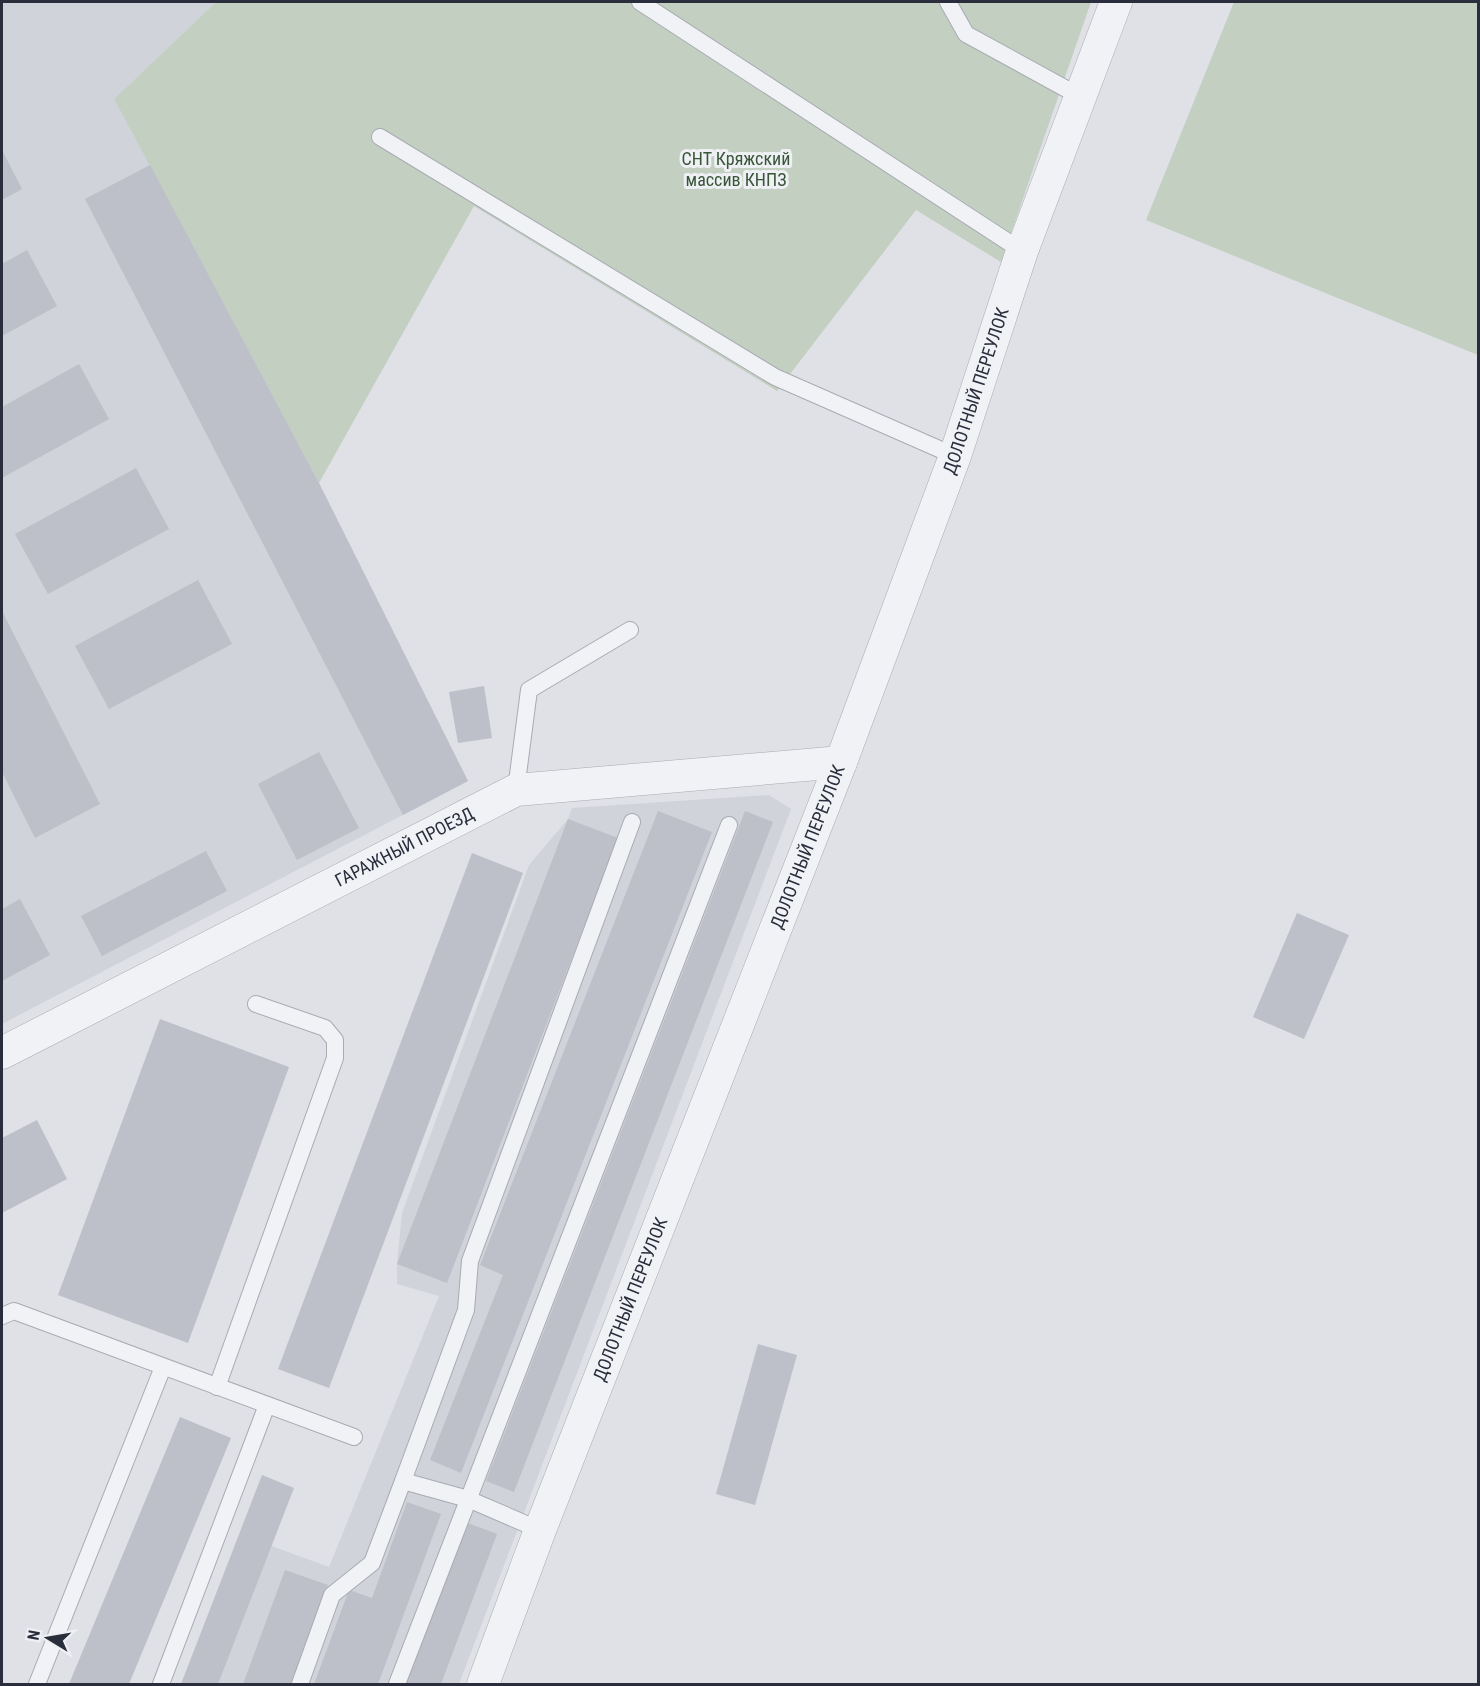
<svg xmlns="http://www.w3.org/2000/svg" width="1480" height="1686" font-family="'Roboto Condensed',sans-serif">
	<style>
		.built { fill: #d1d3db }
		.green { fill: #c2cfc1 }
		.building { fill: #bdbfc9 }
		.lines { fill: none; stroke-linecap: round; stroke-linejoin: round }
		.service-casing { stroke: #a8abb3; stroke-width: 18 }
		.minor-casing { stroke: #a8abb3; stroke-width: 33 }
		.service { stroke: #f1f2f5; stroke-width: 16 }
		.minor { stroke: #f1f2f5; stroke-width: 32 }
		.labels { text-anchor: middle; stroke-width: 6; stroke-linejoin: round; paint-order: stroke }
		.park-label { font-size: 18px; fill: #395638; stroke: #eef0f4 }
		.street-label { font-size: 18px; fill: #292d3c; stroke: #eef0f4 }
	</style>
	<rect width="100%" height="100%" fill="#dfe1e6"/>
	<g class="built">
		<path d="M2,2H216L114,99L319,483L468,781L2,1024Z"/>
		<path d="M769,795L791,809L459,1684H214L266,1544L329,1567L439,1296L397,1284V1264L402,1213L529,865L568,819L572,808Z"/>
	</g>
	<g class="green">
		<path d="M216,2H1091L1001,262L916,210L777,391L474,206L319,483L114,99Z"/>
		<path d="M1234,2H1478V355L1146,220Z"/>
	</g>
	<g class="building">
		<path d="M2,150L22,189L2,200Z"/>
		<path d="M150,165L319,483L468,781L403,815L85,199Z"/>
		<path d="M27,250L57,306L2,336V264Z"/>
		<path d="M79,364L109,419L2,478V407Z"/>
		<path d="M136,468L169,529L48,594L15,534Z"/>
		<path d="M198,580L232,644L109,709L75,646Z"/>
		<path d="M2,611L100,804L35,838L2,772Z"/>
		<path d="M484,686L492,738L458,743L449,692Z"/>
		<path d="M319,752L359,828L297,860L258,784Z"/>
		<path d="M658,811L712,832L461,1473L430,1460L503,1275L480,1265Z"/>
		<path d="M745,811L773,822L514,1492L486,1481Z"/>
		<path d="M568,819L618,838L447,1283L397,1264Z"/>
		<path d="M206,851L227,891L102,956L81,916Z"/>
		<path d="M472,853L523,873L329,1388L278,1369Z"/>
		<path d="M20,899L50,955L2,981V909Z"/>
		<path d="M1297,913L1349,935L1304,1039L1253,1017Z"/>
		<path d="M160,1019L289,1067L188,1343L58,1295Z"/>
		<path d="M37,1120L67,1179L2,1213V1138Z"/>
		<path d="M758,1344L797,1355L755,1505L716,1494Z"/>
		<path d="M180,1417L231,1438L129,1684H69Z"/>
		<path d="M262,1475L294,1488L218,1684H181Z"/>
		<path d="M407,1502L441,1514L378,1684H314L349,1590L372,1598Z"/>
		<path d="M465,1522L497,1534L441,1684H405Z"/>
		<path d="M285,1570L328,1585L292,1684H243Z"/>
	</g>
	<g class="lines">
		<g class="service-casing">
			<g id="service">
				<path d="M640,2L1022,251"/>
				<path d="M948,2L966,34L1081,97"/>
				<path d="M380,137L775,377L955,456"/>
				<path d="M516,790L529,690L630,630"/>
				<path d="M2,1316L14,1311L354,1437"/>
				<path d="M217,1387L335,1058V1040L325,1028L256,1004"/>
				<path d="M403,1481L466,1310L470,1261L632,822"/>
				<path d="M37,1684L163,1367"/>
				<path d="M161,1684L267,1405"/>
				<path d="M300,1684L332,1595L372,1563L403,1481L468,1499L540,1530"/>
				<path d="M397,1684L729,825"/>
			</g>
		</g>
		<g class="minor-casing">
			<g id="minor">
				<path id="s1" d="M2,1053L516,790L841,762"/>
				<path id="s2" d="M483,1684L540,1530L841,762L955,456L1022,251L1116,2"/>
			</g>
		</g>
		<use href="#service" class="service"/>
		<use href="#minor" class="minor"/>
	</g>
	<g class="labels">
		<g class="park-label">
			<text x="736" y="165">СНТ Кряжский<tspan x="736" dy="21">массив КНПЗ</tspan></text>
		</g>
		<g class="street-label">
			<text dy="6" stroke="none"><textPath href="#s2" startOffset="1384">ДОЛОТНЫЙ ПЕРЕУЛОК</textPath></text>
			<text dy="6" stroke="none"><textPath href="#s2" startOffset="898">ДОЛОТНЫЙ ПЕРЕУЛОК</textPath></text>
			<text dy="6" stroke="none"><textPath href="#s1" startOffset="452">ГАРАЖНЫЙ ПРОЕЗД</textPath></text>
			<text dy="6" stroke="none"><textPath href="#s2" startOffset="412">ДОЛОТНЫЙ ПЕРЕУЛОК</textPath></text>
		</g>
	</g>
	<rect width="1480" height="1686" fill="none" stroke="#292d3c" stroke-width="6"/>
	<g transform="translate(48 1638) rotate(281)" stroke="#eef0f4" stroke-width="4.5" paint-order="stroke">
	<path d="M0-4.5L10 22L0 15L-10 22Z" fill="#292d3c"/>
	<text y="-9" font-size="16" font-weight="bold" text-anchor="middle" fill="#292d3c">N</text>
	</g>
</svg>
